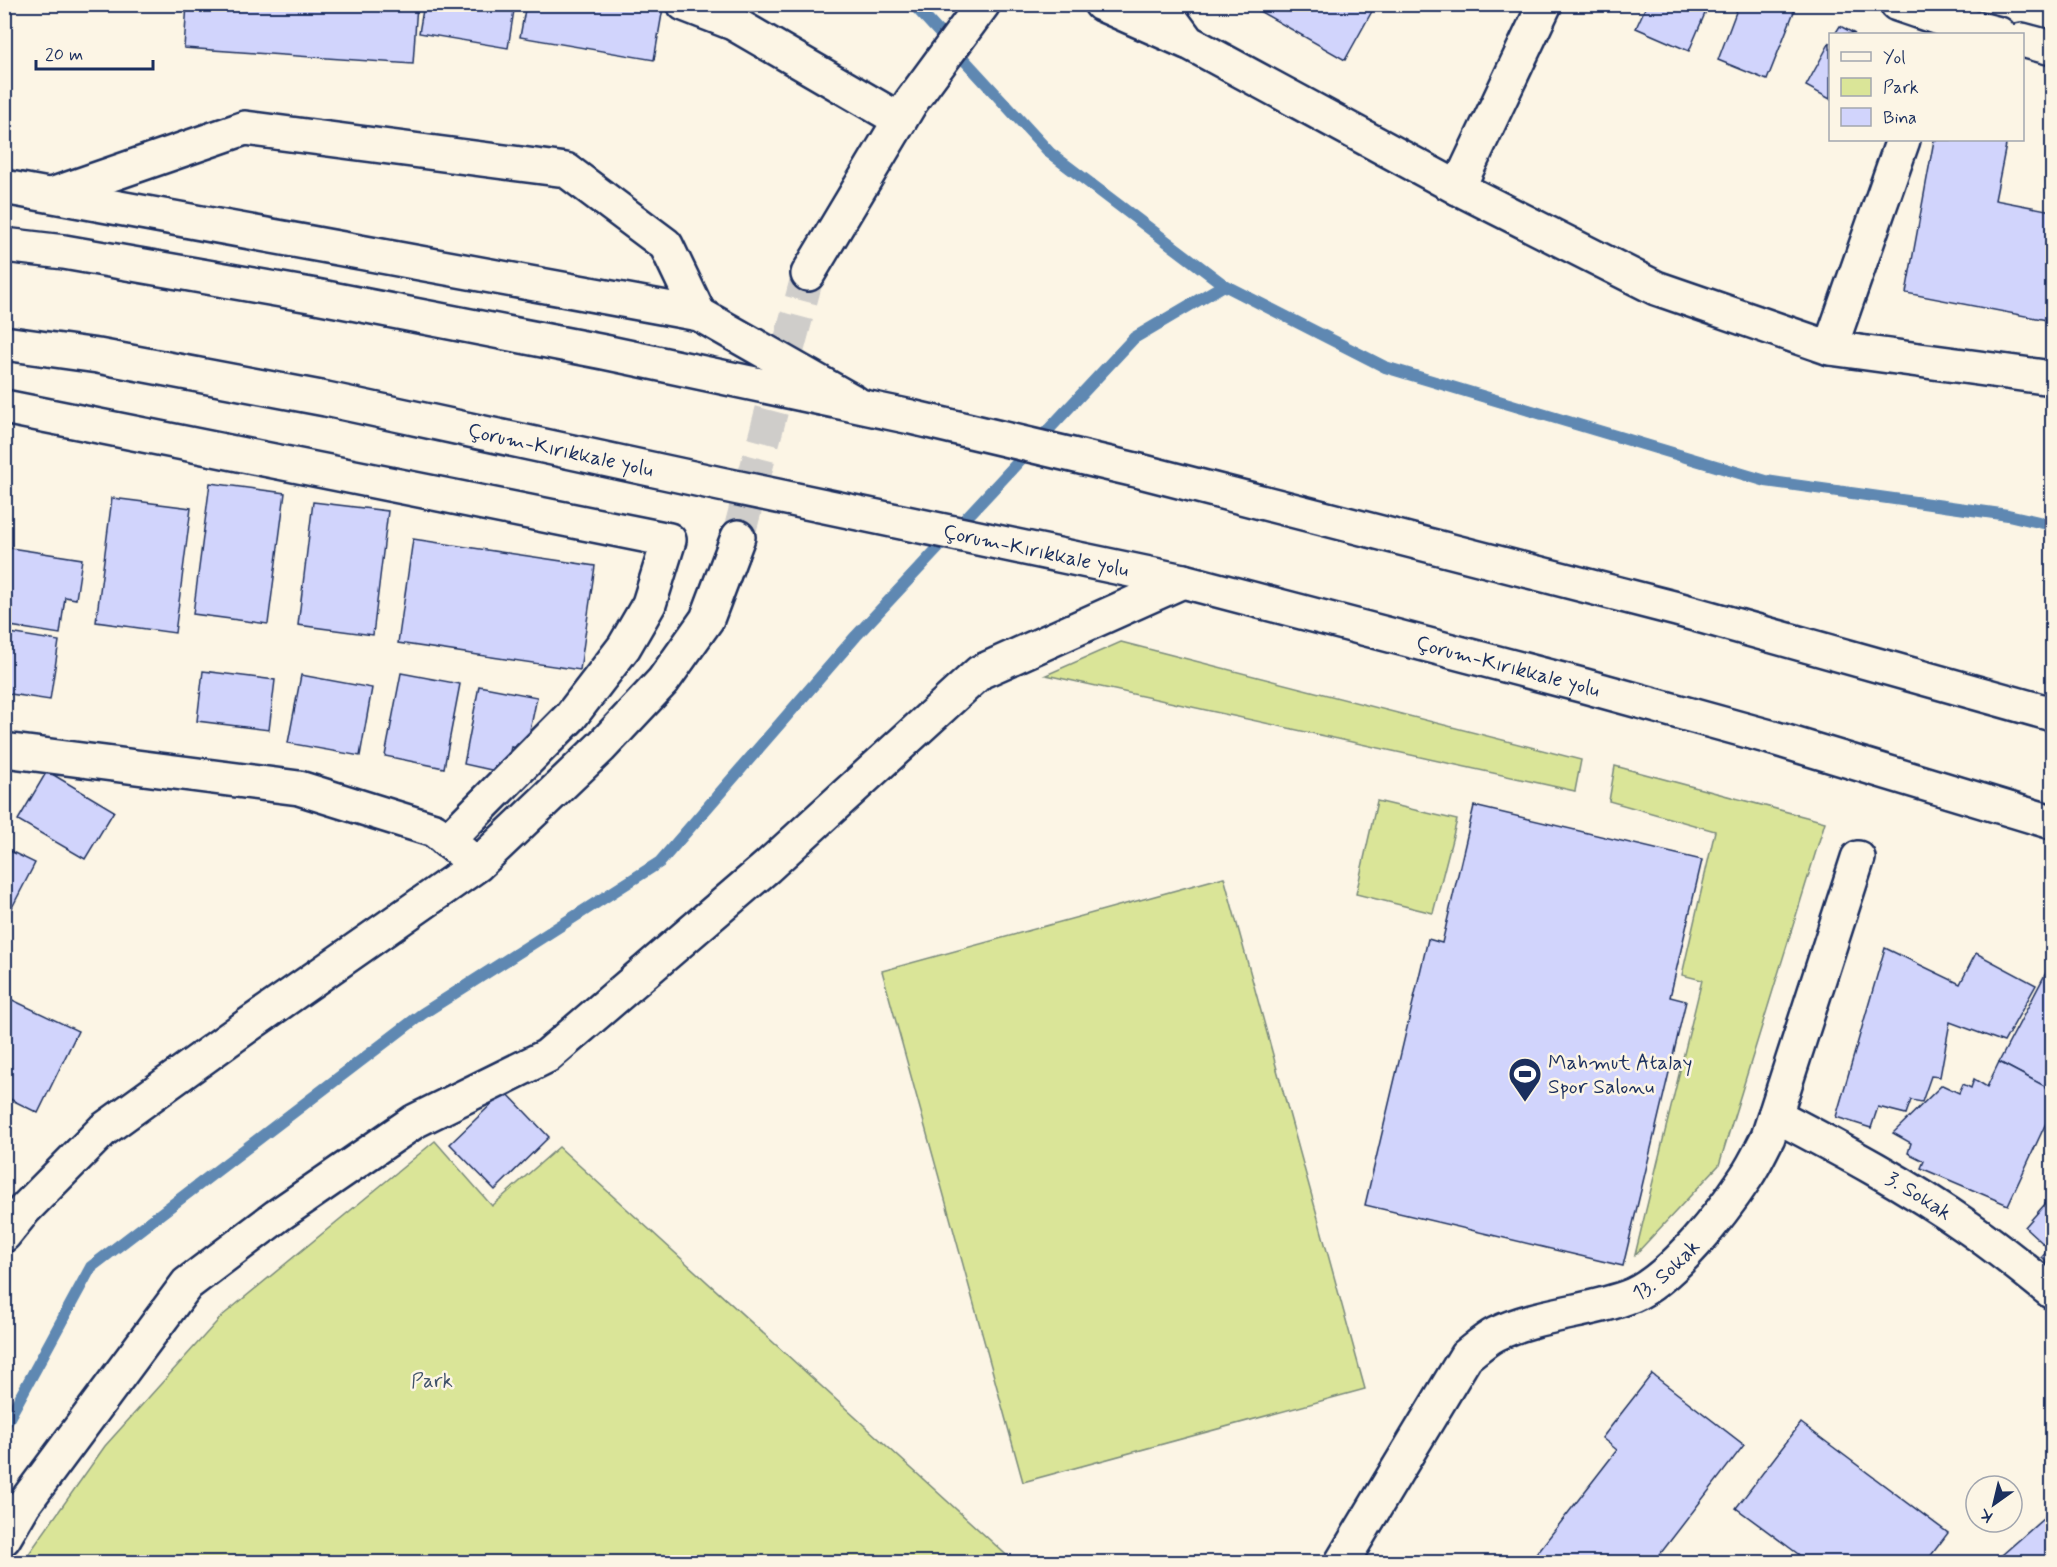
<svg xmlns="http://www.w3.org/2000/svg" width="2057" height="1567" font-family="Mynerve,sans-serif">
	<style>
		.green { fill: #dae598; stroke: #7a8a7b; stroke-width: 1.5 }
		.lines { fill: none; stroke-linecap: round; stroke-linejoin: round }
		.stream { stroke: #5e88b2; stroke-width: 12 }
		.building { fill: #d1d4fc; stroke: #1b2f5e; stroke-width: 1.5 }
		.minor-tunnel { stroke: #cfcdca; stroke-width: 33; stroke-dasharray: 33 16; stroke-linecap: butt }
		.minor-casing { stroke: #1b2f5e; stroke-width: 38 }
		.highway-casing { stroke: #1b2f5e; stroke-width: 38 }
		.minor { stroke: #fcf5e5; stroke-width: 33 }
		.highway { stroke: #fcf5e5; stroke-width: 33 }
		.labels { text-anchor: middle; stroke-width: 5; stroke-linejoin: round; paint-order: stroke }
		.street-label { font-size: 21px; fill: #1b2f5e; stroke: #fcf5e5 }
		.poi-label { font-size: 21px; fill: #1b2f5e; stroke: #fcf5e5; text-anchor: start }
		.park-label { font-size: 21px; fill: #41536a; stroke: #fcf5e5 }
	</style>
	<rect width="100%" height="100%" fill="#fcf5e5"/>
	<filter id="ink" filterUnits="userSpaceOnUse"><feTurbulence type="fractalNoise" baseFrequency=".0167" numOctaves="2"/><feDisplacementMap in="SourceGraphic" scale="12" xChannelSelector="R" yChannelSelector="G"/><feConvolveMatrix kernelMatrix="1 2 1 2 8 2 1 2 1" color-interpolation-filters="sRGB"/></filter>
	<g filter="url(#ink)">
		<g class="green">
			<path d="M1121,642L1581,760L1575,791L1046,675Z"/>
			<path d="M1615,766L1825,822L1719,1165L1635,1255L1702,980L1682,975L1715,831L1609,801Z"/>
			<path d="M1377,801L1457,820L1433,913L1356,894Z"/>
			<path d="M1224,877L1365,1389L1023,1482L882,971Z"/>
			<path d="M435,1141L492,1206L559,1147L1014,1562H23L105,1446L222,1316Z"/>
		</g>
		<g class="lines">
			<g class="stream">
				<path d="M913,4L1050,153L1224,285L1385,367L1766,481L2008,515L2052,525"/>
				<path d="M4,1427L91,1267L422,1014L660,862L856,636L1134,338L1224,285"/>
			</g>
		</g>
		<g class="building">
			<path d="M187,4H417L413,64L184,48Z"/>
			<path d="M424,4H515L508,48L419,33Z"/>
			<path d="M526,4H644L663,8L654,60L520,37Z"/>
			<path d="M1247,4H1376L1345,60Z"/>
			<path d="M1647,4H1709L1689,51L1636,28Z"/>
			<path d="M1739,4H1797L1767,80L1718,60Z"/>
			<path d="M1840,26L1855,34H1835Z"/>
			<path d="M1830,42V99L1806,86Z"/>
			<path d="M1934,140H2007L1995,200L2052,211V321L1906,293Z"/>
			<path d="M210,483L285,493L268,624L193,614Z"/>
			<path d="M112,498L191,508L175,633L96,622Z"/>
			<path d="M313,502L388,511L373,635L298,625Z"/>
			<path d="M413,539L595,566L580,670L398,643Z"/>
			<path d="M4,547L82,559L76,599L65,597L60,634L4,625Z"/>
			<path d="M4,632L59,641L50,700L4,693Z"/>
			<path d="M203,671L275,680L269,730L197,721Z"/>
			<path d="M401,673L460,684L444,768L385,756Z"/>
			<path d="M301,675L372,688L360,756L288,743Z"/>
			<path d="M479,686L537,697L526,750L511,747L505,773L464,764Z"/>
			<path d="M47,771L114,811L85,859L18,820Z"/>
			<path d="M1474,806L1702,860L1670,997L1686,1001L1623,1266L1365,1205L1428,939L1442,943Z"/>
			<path d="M4,848L35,863L4,923Z"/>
			<path d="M1885,948L1960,984L1976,953L2036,985L2004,1042L1950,1022L1940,1077L1931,1076L1922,1102L1911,1100L1906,1114L1878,1107L1871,1128L1836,1117Z"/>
			<path d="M2048,969L2052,972V1090L1999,1062Z"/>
			<path d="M4,996L78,1031L38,1113L4,1096Z"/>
			<path d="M1999,1062L2052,1090V1110L2008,1205L1921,1168L1924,1161L1908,1153L1911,1143L1893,1133L1942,1085L1959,1093L1963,1084L1971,1088L1974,1079L1987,1087Z"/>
			<path d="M505,1091L549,1137L495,1190L450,1144Z"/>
			<path d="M2052,1196V1266L2042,1257L2049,1249L2025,1227Z"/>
			<path d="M1652,1374L1744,1445L1654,1562H1530L1617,1450L1602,1438Z"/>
			<path d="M1801,1423L1948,1533L1926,1562H1809L1736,1508Z"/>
			<path d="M2052,1511V1562H1994Z"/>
		</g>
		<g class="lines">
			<path class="minor-tunnel" d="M738,537L808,274"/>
			<g class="minor-casing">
				<g id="minor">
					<path d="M684,4L733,23L900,120"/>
					<path d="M1101,4L1187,42"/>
					<path d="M1160,4L1188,42L1458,188L1656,288L1830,348L2052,378"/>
					<path d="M1897,4L1944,20L1999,34"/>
					<path d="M2022,40L2052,48"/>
					<path d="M4,187L699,314L854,402"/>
					<path d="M1458,188L1545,4"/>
					<path d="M51,195L245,128L566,170L666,245L699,314"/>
					<path d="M808,274L911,102L983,4"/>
					<path d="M1830,348L1903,140"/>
					<path d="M4,407L669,540L649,604L624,647L571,716L447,841"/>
					<path d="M4,750L299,788L434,830L464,854"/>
					<path id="s1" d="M1775,1115C1842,1150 1908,1185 1969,1228C1998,1248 2025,1270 2052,1292"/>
					<path d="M4,1235L24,1210L103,1130L247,1026L477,865L601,747L663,681L707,619L738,537"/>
					<path d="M4,1538L24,1504L187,1284L277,1216L415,1121L547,1056L767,867L980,672L1183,581"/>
					<path id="s2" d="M1342,1562L1466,1356C1476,1348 1486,1339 1496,1334C1539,1313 1589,1313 1633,1295C1673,1277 1722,1213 1746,1177C1755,1164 1761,1150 1768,1137L1858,858"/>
				</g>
			</g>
			<g class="highway-casing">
				<g id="highway">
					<path d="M4,245L64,252L316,296L604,352L911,417L1140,471L1677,609L2052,714"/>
					<path id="s3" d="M4,343L98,356L326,399L720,484L1183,581L1585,686L1770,737L2052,822"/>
				</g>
			</g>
			<use href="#minor" class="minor"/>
			<use href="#highway" class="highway"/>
		</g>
	</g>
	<defs>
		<g id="stadium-pin" transform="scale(1.725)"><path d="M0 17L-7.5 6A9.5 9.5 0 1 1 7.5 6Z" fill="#1b2f5e" stroke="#fcf5e5"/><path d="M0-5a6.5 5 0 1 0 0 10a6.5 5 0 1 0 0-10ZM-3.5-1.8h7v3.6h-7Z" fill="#fff"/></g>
	</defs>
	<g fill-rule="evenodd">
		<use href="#stadium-pin" x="1525" y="1074"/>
	</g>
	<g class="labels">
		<g class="street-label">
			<text dy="7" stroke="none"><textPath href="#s3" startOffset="567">Çorum-Kırıkkale yolu</textPath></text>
			<text dy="7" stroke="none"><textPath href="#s3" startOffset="1053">Çorum-Kırıkkale yolu</textPath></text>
			<text dy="7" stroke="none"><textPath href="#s3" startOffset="1539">Çorum-Kırıkkale yolu</textPath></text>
			<text dy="7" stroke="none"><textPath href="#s1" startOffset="165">3. Sokak</textPath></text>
			<text dy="7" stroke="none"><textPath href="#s2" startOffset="462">13. Sokak</textPath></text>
		</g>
		<g class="poi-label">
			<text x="1548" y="1069">Mahmut Atalay<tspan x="1548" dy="24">Spor Salonu</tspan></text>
		</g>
		<g class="park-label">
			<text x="432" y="1387">Park</text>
		</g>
	</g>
	<rect width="2057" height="1567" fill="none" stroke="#fcf5e5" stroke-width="24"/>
	<rect x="12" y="12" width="2033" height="1543" fill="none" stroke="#1b2f5e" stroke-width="2" filter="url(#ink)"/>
	<rect x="1829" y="33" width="195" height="108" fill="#fcf5e5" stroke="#a2a6af" stroke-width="1.5"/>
	<rect x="1841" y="52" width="30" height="9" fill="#fcf5e5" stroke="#a2a6af" stroke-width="1.5"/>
	<text x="1883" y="63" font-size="18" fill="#1b2f5e">Yol</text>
	<rect x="1841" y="78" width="30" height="18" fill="#dae598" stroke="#a2a6af" stroke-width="1.5"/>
	<text x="1883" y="93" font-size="18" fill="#1b2f5e">Park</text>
	<rect x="1841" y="108" width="30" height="18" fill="#d1d4fc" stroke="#a2a6af" stroke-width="1.5"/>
	<text x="1883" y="123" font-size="18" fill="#1b2f5e">Bina</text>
	<g transform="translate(1994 1504) rotate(214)"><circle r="28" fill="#fcf5e5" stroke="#a2a6af" stroke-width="1.5"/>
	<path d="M0-4.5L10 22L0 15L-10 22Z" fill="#1b2f5e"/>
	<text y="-9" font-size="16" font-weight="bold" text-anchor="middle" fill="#1b2f5e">K</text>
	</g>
	<path d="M36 60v9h117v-9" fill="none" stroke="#1b2f5e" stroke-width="3"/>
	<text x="45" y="60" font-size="18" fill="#1b2f5e" stroke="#fcf5e5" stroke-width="4.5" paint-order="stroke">20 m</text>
</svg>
